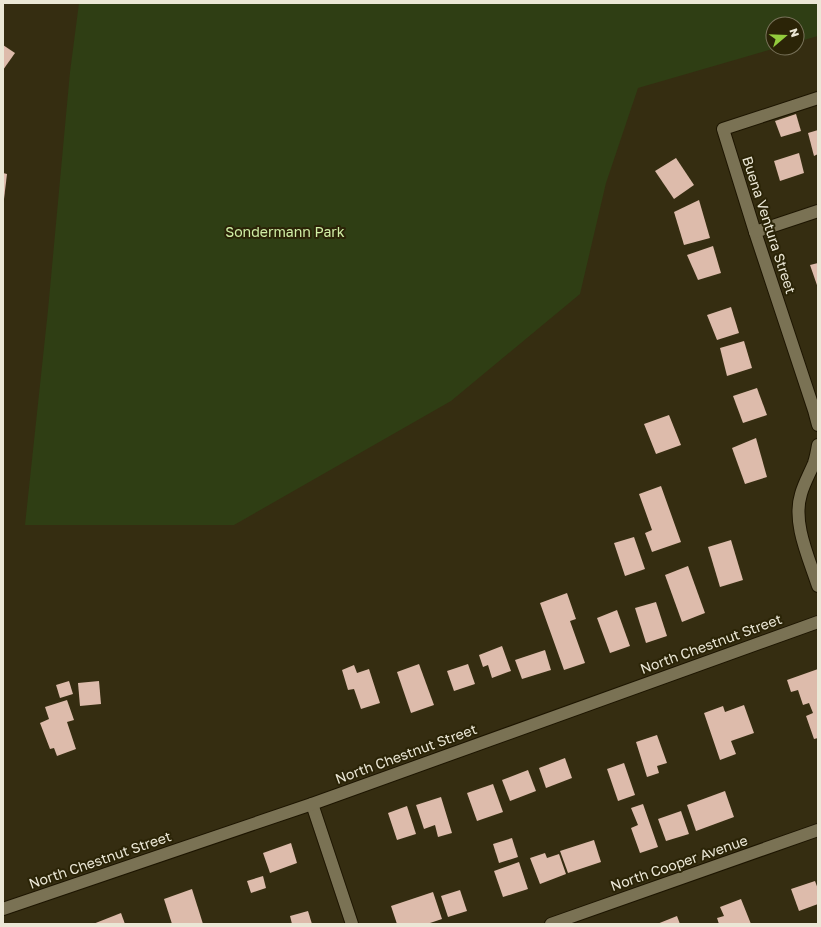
<svg xmlns="http://www.w3.org/2000/svg" width="821" height="927" font-family="'Golos Text',sans-serif">
	<style>
		.green { fill: #2f3e14 }
		.building { fill: #ddbbab }
		.lines { fill: none; stroke-linecap: round; stroke-linejoin: round }
		.minor-casing { stroke: #1d1500; stroke-width: 14 }
		.minor { stroke: #7a7254; stroke-width: 12 }
		.labels { text-anchor: middle; stroke-width: 4; stroke-linejoin: round; paint-order: stroke }
		.street-label { font-size: 14px; fill: #ebe7d6; stroke: #2b2407 }
		.park-label { font-size: 14px; fill: #d1efa6; stroke: #2b2407 }
	</style>
	<rect width="100%" height="100%" fill="#352d11"/>
	<path class="green" d="M79,3H818V36L797,42V24H773V48H776L638,88L606,183L580,294L451,401L234,525H25L48,310L70,72Z"/>
	<g class="building">
		<path d="M3,45L15,53L3,70Z"/>
		<path d="M796,114L801,131L781,137L775,121Z"/>
		<path d="M818,130V154L814,156L808,133Z"/>
		<path d="M799,153L804,173L780,181L774,161Z"/>
		<path d="M676,158L694,185L674,199L655,171Z"/>
		<path d="M3,173L7,174L4,199H3Z"/>
		<path d="M699,200L710,238L684,245L674,212Z"/>
		<path d="M713,246L721,273L698,280L687,255Z"/>
		<path d="M818,263V288L810,265Z"/>
		<path d="M731,307L739,333L717,340L707,315Z"/>
		<path d="M744,341L752,368L727,376L720,348Z"/>
		<path d="M757,388L767,415L743,423L733,396Z"/>
		<path d="M669,415L681,445L656,454L644,424Z"/>
		<path d="M756,438L767,477L745,484L732,448Z"/>
		<path d="M661,486L681,542L652,552L645,533L652,530L639,494Z"/>
		<path d="M634,537L645,569L625,576L614,543Z"/>
		<path d="M731,540L743,580L720,587L708,547Z"/>
		<path d="M688,566L705,613L682,622L665,575Z"/>
		<path d="M567,593L576,619L570,621L585,663L564,670L540,603Z"/>
		<path d="M656,602L667,636L646,643L635,608Z"/>
		<path d="M617,610L630,646L610,653L597,618Z"/>
		<path d="M502,646L511,671L492,678L488,665L483,667L479,655Z"/>
		<path d="M545,650L551,670L522,679L515,660Z"/>
		<path d="M419,664L434,705L411,713L397,672Z"/>
		<path d="M468,664L475,684L454,691L447,671Z"/>
		<path d="M354,665L357,673L369,669L380,703L361,709L354,689L348,690L342,670Z"/>
		<path d="M818,669V738L814,739L806,716L813,713L809,703L803,705L798,690L791,692L787,680Z"/>
		<path d="M69,681L73,694L60,698L56,685Z"/>
		<path d="M99,681L101,704L80,706L78,683Z"/>
		<path d="M67,700L74,720L67,722L76,749L57,756L54,748L50,749L40,723L49,719L45,707Z"/>
		<path d="M744,705L754,733L731,741L736,754L720,760L704,713L723,706L725,712Z"/>
		<path d="M657,735L667,763L657,766L659,773L647,777L636,742Z"/>
		<path d="M565,758L572,778L546,788L539,768Z"/>
		<path d="M624,763L635,795L618,801L607,769Z"/>
		<path d="M528,770L536,791L510,801L502,780Z"/>
		<path d="M493,784L503,812L477,821L467,793Z"/>
		<path d="M725,791L734,817L696,831L687,805Z"/>
		<path d="M441,797L452,833L438,837L435,825L424,829L416,805Z"/>
		<path d="M643,804L658,847L640,853L631,828L638,825L631,808Z"/>
		<path d="M407,806L416,834L397,840L388,813Z"/>
		<path d="M681,811L689,834L666,841L658,819Z"/>
		<path d="M512,838L518,857L499,863L493,844Z"/>
		<path d="M594,840L601,862L568,873L560,851Z"/>
		<path d="M291,843L297,863L270,873L263,853Z"/>
		<path d="M545,853L547,858L559,854L566,874L540,884L530,858Z"/>
		<path d="M519,862L528,889L503,897L494,871Z"/>
		<path d="M263,876L266,888L251,893L247,881Z"/>
		<path d="M815,881L818,889V904L799,911L791,889Z"/>
		<path d="M192,889L203,924H172L164,899Z"/>
		<path d="M460,890L467,911L448,917L441,896Z"/>
		<path d="M433,892L442,919L427,924H397L391,906Z"/>
		<path d="M741,899L751,924H719L717,918L724,916L720,907Z"/>
		<path d="M308,911L312,924H292L290,916Z"/>
		<path d="M121,913L125,924H93Z"/>
		<path d="M677,916L680,924H657Z"/>
	</g>
	<g class="lines">
		<g class="minor-casing">
			<g id="minor">
				<path d="M818,98L723,129L755,232L814,410L818,425"/>
				<path d="M755,232L818,211"/>
				<path d="M818,445C817,451 816,457 814,463C810,473 804,483 801,494C792,523 809,558 818,586"/>
				<path d="M312,804L352,924"/>
				<path d="M3,909L312,804L818,622"/>
				<path d="M551,924L818,830"/>
			</g>
		</g>
		<use href="#minor" class="minor"/>
	</g>
	<g class="labels">
		<g class="street-label">
			<text transform="translate(769 225) rotate(72)" y="5">Buena Ventura Street</text>
			<text transform="translate(711 644) rotate(-20)" y="5">North Chestnut Street</text>
			<text transform="translate(406 754) rotate(-20)" y="5">North Chestnut Street</text>
			<text transform="translate(100 860) rotate(-19)" y="5">North Chestnut Street</text>
			<text transform="translate(679 863) rotate(-19)" y="5">North Cooper Avenue</text>
		</g>
		<g class="park-label">
			<text x="285" y="237">Sondermann Park</text>
		</g>
	</g>
	<rect width="821" height="927" fill="none" stroke="#ebe7d6" stroke-width="8"/>
	<g transform="translate(785 36) rotate(71)"><circle r="19" fill="#2b2407" stroke="#78725a"/>
	<path d="M0-3L7 15L0 10L-7 15Z" fill="#93cc3d"/>
	<text y="-6" font-size="11" font-weight="bold" text-anchor="middle" fill="#ebe7d6">N</text>
	</g>
</svg>
